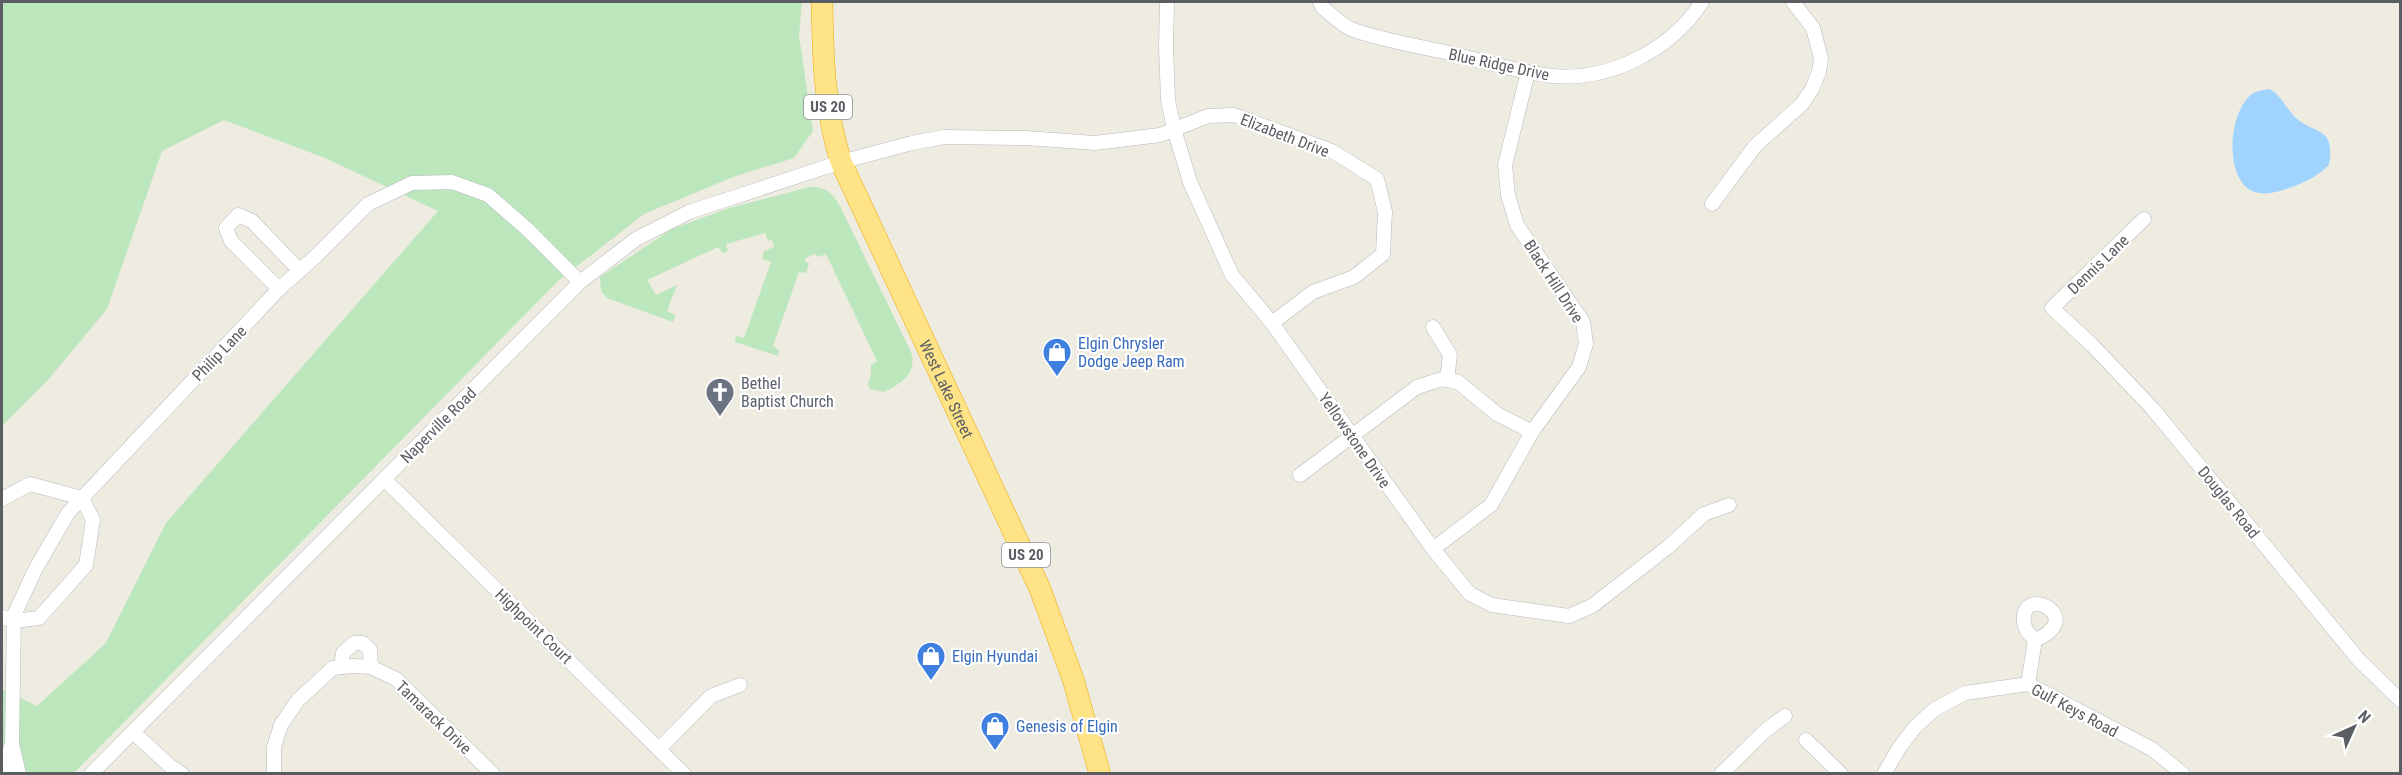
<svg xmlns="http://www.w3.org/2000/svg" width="2402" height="775" font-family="'Roboto Condensed',sans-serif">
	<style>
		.green { fill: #bce7bd }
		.water { fill: #a0d4ff }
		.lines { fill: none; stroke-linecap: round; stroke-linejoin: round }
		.minor-casing { stroke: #b7babf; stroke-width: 15 }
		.highway-casing { stroke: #efaa00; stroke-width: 22 }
		.minor { stroke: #fff; stroke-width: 14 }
		.highway { stroke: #ffe387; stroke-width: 21 }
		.labels { text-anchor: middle; stroke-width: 4.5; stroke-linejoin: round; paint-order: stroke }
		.shield { fill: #fff; stroke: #8c8e92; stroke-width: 1.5 }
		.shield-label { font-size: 15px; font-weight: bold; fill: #5a5e63 }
		.street-label { font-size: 16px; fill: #5a5e63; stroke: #fff }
		.shop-label { font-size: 16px; fill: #366cbe; stroke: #fff; text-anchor: start }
		.worship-label { font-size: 16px; fill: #5b616d; stroke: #fff; text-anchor: start }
	</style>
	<rect width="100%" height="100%" fill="#eeebe1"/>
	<g class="green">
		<path d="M2,2H802L799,35L813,131L794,158L733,177L644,214L558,281L74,773H2V689L37,706L106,643L166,523L438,211L325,158L224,120L162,151L107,309L47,381L2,426Z"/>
		<path d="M810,187C826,186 833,194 840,206L911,352C918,374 900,384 884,392L870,389L868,385L871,373V365L877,361L826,254L818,257L815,254L804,259L809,264L806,273L799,272L773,346L779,350L778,356L735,342L736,336L744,338L771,262L762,259L764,251L774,247L772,240L768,241L765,233L726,244L728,251L723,253L718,247L647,280L656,295L677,285L667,311L675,315L673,322L607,298L601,291L600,277L672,229L729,208Z"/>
	</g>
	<path class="water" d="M2269,89C2281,95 2285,107 2295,117C2313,135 2336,125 2329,165C2317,177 2302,184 2286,189C2275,193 2261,196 2250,190C2224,174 2229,111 2252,94C2257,91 2263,90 2269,89Z"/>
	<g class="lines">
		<g class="minor-casing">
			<g id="minor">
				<path d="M1167,2L1166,47L1168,100L1174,129L1190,182L1232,275L1272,323L1433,549L1470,594L1492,605L1569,616L1592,606L1668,547L1704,514L1729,505"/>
				<path d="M1320,2L1322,7C1331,14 1341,25 1351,29C1377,39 1417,46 1445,52C1480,60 1517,72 1553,76C1610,81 1671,50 1702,2"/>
				<path d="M1712,204L1755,146L1802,104L1812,89L1819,72L1821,58L1813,28L1793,2"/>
				<path d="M2144,219L2052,308L2092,345L2152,408L2358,659L2400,700"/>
				<path d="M279,289L231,241L226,228L238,215L252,221L300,271"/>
				<path d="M1433,327L1450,355L1447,380"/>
				<path d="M1300,475L1417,387L1442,379L1458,382L1497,414L1532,432"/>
				<path d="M384,479L684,774"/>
				<path d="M2,499L30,484L82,498L93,520L86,565L39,618L14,621L2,617"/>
				<path d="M1433,549L1491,505L1532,432L1579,367L1586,344L1583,322L1517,225L1508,195L1505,165L1528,72"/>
				<path d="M341,667L343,653L354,643H363L370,650L371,667"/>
				<path d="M2028,684L2035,640C2028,634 2022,627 2024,616C2027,586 2086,619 2035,640"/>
				<path d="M133,732L170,766L182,774"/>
				<path d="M1806,740L1841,774"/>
				<path d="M659,749L711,696L740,685"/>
				<path d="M3,774L11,746"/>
				<path d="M19,774L12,744L14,615L36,568L68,513L279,289L316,256L368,204L412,183L452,182L488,195L526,228L580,282"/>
				<path d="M91,774L580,282L636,239L689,212L841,162L912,143L944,137L1026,138L1095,143L1160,135L1208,116L1234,115L1332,151L1377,179L1385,212L1383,254L1354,277L1313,292L1272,323"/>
				<path d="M274,774V747L281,725L298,700L333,668L353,666L371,667L396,679L493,774"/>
				<path d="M1721,774L1766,730L1785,716"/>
				<path d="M1884,774L1899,748L1915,727L1935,709L1965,693L2028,684L2152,749L2183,774"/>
			</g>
		</g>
		<g class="highway-casing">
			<g id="highway">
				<path id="s1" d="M822,2C823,59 824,107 841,162L1040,589L1073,679L1100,774"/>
			</g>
		</g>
		<use href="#minor" class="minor"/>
		<use href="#highway" class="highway"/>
	</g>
	<defs>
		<g id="shop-pin" transform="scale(1.5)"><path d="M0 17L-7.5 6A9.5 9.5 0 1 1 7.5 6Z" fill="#3f7fe0" stroke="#fff"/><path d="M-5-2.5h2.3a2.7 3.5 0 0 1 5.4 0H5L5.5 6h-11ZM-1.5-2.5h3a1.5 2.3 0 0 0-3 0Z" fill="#fff"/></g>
		<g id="church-pin" transform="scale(1.5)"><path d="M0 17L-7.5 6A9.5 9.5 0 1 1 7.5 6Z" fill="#6b7280" stroke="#fff"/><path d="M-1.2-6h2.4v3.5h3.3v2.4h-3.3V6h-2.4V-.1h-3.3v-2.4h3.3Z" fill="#fff"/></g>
	</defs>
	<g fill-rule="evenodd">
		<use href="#shop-pin" x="1057" y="352"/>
		<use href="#church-pin" x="720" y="392"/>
		<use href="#shop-pin" x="931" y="656"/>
		<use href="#shop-pin" x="995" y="726"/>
	</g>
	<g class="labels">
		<g class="shield">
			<rect x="804" y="95" width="48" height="24" rx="4.5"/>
			<rect x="1002" y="543" width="48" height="24" rx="4.5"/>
		</g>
		<g class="shield-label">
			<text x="828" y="112">US 20</text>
			<text x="1026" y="560">US 20</text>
		</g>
		<g class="street-label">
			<text transform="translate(1499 64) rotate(12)" y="6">Blue Ridge Drive</text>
			<text transform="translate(1285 135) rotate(21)" y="6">Elizabeth Drive</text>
			<text transform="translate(2098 264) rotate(-44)" y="6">Dennis Lane</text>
			<text transform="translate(1554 281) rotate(57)" y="6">Black Hill Drive</text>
			<text transform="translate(219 353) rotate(-46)" y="6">Philip Lane</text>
			<text dy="6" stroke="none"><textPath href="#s1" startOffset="412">West Lake Street</textPath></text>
			<text transform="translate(438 425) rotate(-45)" y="6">Naperville Road</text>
			<text transform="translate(1355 440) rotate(55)" y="6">Yellowstone Drive</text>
			<text transform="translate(2229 502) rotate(51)" y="6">Douglas Road</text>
			<text transform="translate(534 626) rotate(44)" y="6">Highpoint Court</text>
			<text transform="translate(2075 710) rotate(28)" y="6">Gulf Keys Road</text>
			<text transform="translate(434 717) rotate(44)" y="6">Tamarack Drive</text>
		</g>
		<g class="shop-label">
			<text x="1078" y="349">Elgin Chrysler<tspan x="1078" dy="18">Dodge Jeep Ram</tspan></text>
			<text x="952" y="662">Elgin Hyundai</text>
			<text x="1016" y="732">Genesis of Elgin</text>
		</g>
		<g class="worship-label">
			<text x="741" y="389">Bethel<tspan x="741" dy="18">Baptist Church</tspan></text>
		</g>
	</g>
	<rect width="2402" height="775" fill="none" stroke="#5a5e63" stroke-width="6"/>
	<g transform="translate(2354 727) rotate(45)" stroke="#ffffff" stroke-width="4.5" paint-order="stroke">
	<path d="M0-4.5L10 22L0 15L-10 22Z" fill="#5a5e63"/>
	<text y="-9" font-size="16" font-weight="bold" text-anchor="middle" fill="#5a5e63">N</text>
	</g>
</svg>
